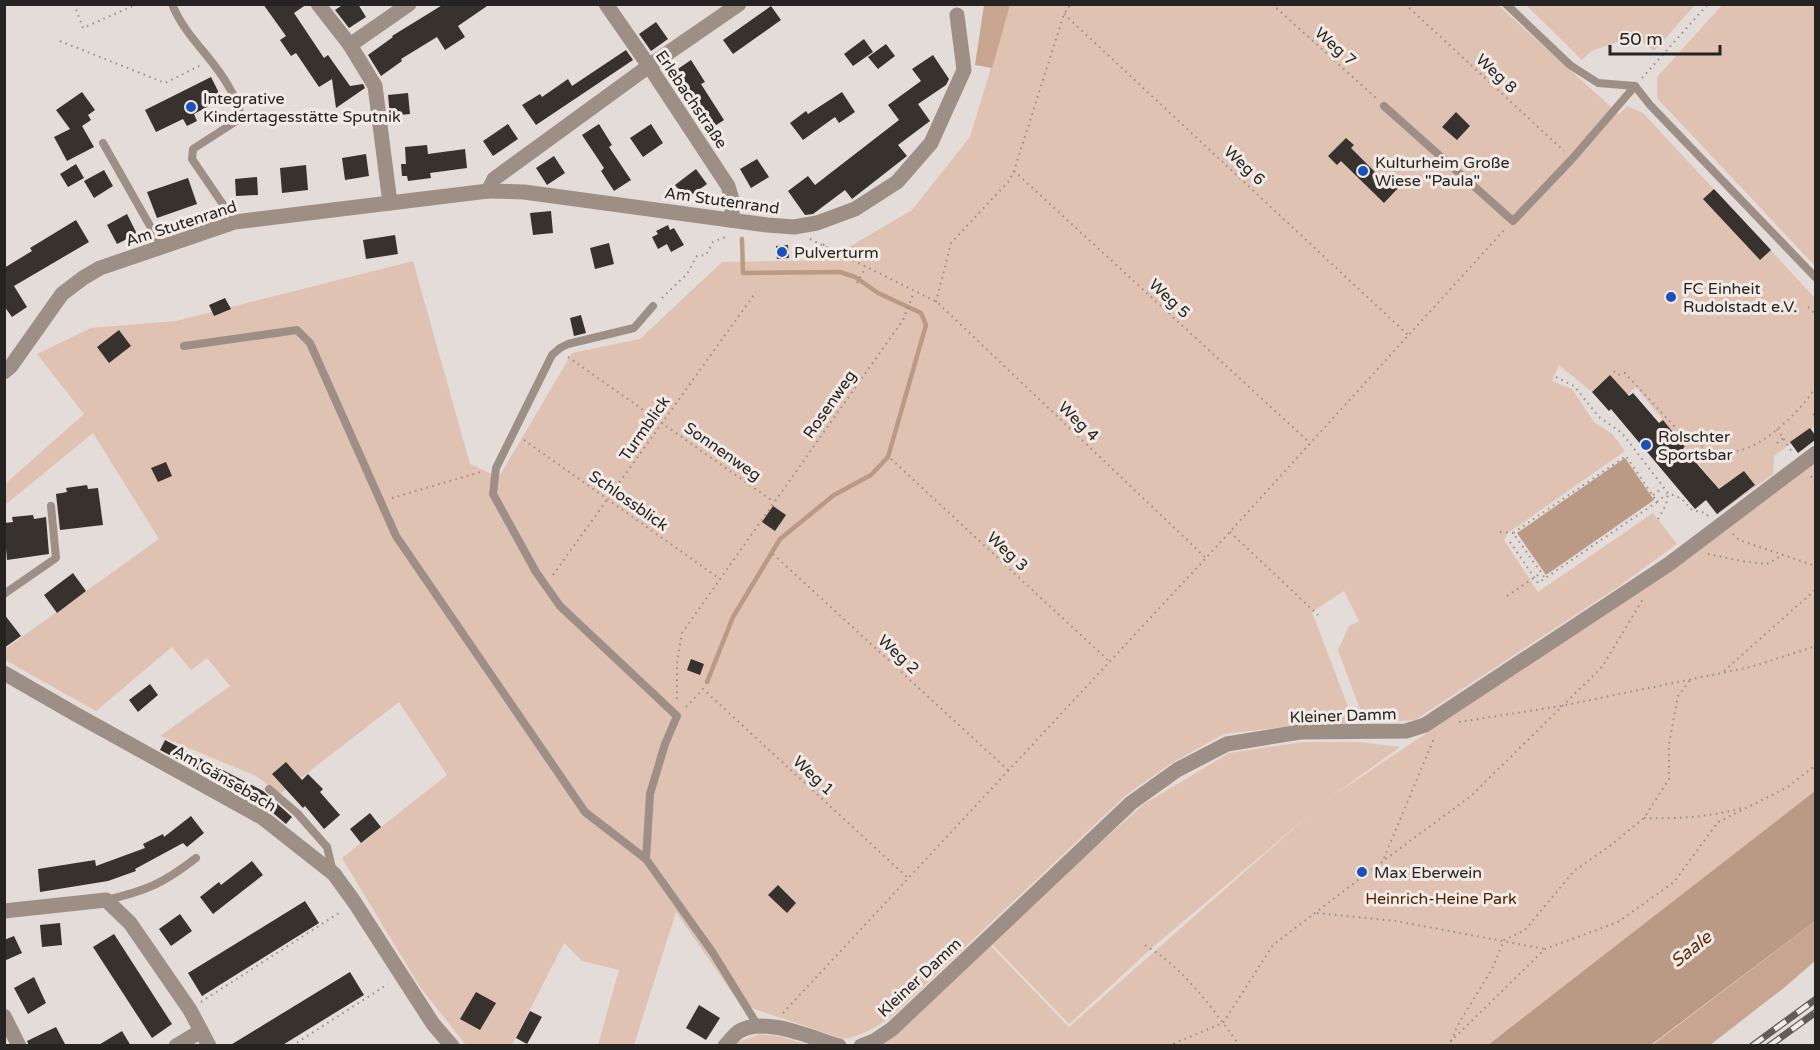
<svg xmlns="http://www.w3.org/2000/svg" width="1820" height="1050" font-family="'Varela Round',sans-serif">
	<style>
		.green { fill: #dfc2b1 }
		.forest { fill: #c7a590 }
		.water { fill: #ba9985 }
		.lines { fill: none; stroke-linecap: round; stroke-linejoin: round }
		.stream { stroke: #ba9985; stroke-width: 4.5 }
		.building { fill: #38322f }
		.path { stroke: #948f8c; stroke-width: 2; stroke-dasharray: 1.5 4.5; stroke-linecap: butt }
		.service { stroke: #9d8f86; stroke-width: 8 }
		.minor { stroke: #9d8f86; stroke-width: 15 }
		.tertiary { stroke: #9d8f86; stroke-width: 15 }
		.rail-casing { stroke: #615d5a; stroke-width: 7 }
		.rail { stroke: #f1eae5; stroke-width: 4.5; stroke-dasharray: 14; stroke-linecap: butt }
		.poi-dot { fill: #1b50bd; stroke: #f1eae5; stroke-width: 2 }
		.labels { text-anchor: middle; stroke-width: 6; stroke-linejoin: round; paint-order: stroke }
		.street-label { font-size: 16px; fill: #262422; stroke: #f1eae5 }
		.poi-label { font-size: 16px; fill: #262422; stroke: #f1eae5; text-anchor: start }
		.park-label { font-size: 16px; fill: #4e2200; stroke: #f1eae5 }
		.water-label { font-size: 18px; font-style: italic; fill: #5e3010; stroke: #f1eae5 }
	</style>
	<rect width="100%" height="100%" fill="#e4dcd8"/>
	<g class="green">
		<path d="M1723,4L1815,5V266L1657,98V77Z"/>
		<path d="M1010,5H1498L1619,114L1627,106L1643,113L1815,298V426L1774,456L1773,474L1717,515L1706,500L1719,489L1636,387L1609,411L1592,392L1559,365L1552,381L1572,389L1594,422L1612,434L1625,451L1508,533L1504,540L1538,592L1653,513L1677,544L1618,587L1415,720L1365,723L1338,650L1349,626L1359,621L1344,591L1312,612L1355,725H1301L1224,734L1170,764L1125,796L891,1017C875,1028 862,1036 843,1039L740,1004L676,912L634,1045H598L619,970L582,961L564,943L512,1045H466L420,987L342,858L447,775L399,702L280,794L256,776L160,736L230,686L207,658L191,670L172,647L96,711L5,660V649L159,539L93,433L5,505V484L84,414L37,354L91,328L176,321L413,261L470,464L499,477L572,353L640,339L722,262L827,260L912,210L970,137Z"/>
		<path d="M1526,5H1695L1654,51L1635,36L1591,51L1582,60Z"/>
		<path d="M1815,462V791L1488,1045L879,1046L987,942L1069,1027L1308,816L1154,946L1069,1024L989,941L1144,804L1229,753L1303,742H1359L1400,747L1328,799L1613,608Z"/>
		<path d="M760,1034L778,1036L808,1045L735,1046L736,1043Z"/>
	</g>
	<g class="forest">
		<path d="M984,5H1010L992,68L975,65Z"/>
		<path d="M1815,921V961L1785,987L1710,1045L1651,1046Z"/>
	</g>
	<g class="water">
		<path d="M1625,458L1654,500L1546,575L1517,533Z"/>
		<path d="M1815,791V921L1651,1045H1488Z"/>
	</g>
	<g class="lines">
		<path class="stream" d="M707,682L733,617L780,539L834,495L871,475L888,457L926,325L921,313L878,293L855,277L840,272L743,273L742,239"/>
	</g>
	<g class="building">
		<path d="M263,4H307L294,13L324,58L328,55L350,86L363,84L365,88L336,108L332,79L319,87L296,53L291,56L280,40L286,36Z"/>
		<path d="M344,4H358L366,17L349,28L335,10Z"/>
		<path d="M444,4H490L458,26L465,37L445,50L437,37L401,59L402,61L381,76L368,55L393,37L392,36Z"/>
		<path d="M771,6L781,20L733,54L723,40Z"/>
		<path d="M656,22L668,39L651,51L639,34Z"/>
		<path d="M864,39L873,52L853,66L844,54Z"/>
		<path d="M886,44L895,56L878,69L868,57Z"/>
		<path d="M626,50L633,60L536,125L522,105L540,94L542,97L568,79L572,86Z"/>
		<path d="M933,55L949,79L946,85L918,104L930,121L898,145L907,156L852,199L845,190L813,214L805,215L788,191L808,176L815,185L899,120L888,105L921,81L912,69Z"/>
		<path d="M691,60L705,82L701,84L724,120L710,129L672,73Z"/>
		<path d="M211,77L222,99L194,114L197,121L187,126L183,119L156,132L145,110Z"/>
		<path d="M82,92L95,110L88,115L91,120L82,126L94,147L67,161L54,137L70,129L56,110Z"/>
		<path d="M842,92L855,112L839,123L835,117L803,140L790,123L806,111L808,114Z"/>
		<path d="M408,93L410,114L390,116L388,95Z"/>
		<path d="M1456,112L1470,126L1457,140L1442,127Z"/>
		<path d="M508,124L518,139L493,156L483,141Z"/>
		<path d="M599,124L612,145L609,147L631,180L614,191L601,171L604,168L582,135Z"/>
		<path d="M651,124L663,143L643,157L630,138Z"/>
		<path d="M1346,138L1354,145L1351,148L1386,183L1392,177L1401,185L1384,203L1341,161L1337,165L1328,156Z"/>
		<path d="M427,145L428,154L465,149L467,168L430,173L431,178L408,181L407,176H402L401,164H406L405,147Z"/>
		<path d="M366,154L369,176L345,180L342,158Z"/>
		<path d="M554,156L565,173L547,185L536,168Z"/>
		<path d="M757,159L769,177L751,188L740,169Z"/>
		<path d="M76,164L84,178L68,187L60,174Z"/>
		<path d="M306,165L308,190L282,193L280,168Z"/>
		<path d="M696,169L707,184L686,199L675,185Z"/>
		<path d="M104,170L113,186L94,198L84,181Z"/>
		<path d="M257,177L258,195L236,196L235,179Z"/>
		<path d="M188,178L197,204L157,218L147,192Z"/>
		<path d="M1714,189L1771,250L1760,260L1703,199Z"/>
		<path d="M551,211L553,233L533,235L530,213Z"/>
		<path d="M127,214L137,234L117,244L107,225Z"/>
		<path d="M76,220L89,242L14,286L27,307L12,317L4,306V268L32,251L30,248Z"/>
		<path d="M668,225L670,230L674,228L684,245L671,252L667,244L658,249L652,237L658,234L656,231Z"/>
		<path d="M395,235L398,254L366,259L363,240Z"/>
		<path d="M609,243L614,264L595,269L590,248Z"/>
		<path d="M788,245L789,258L777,259L776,246Z"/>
		<path d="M225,298L231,309L214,316L209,305Z"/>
		<path d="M581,315L586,333L574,336L570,318Z"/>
		<path d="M119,330L131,346L109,363L97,347Z"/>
		<path d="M1610,375L1629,396L1633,393L1659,423L1663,420L1685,447L1683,448L1719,489L1744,471L1755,485L1717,514L1706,500L1695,509L1611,409L1609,411L1592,392Z"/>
		<path d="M1810,428L1815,435V440L1798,453L1790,442Z"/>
		<path d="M166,462L172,476L158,482L151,468Z"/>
		<path d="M87,485L88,489L98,488L103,525L60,530L56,494L67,492L66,488Z"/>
		<path d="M773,506L786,515L775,531L762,522Z"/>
		<path d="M33,515L34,519L46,517L49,554L7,560L4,523L13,522L12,517Z"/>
		<path d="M73,573L86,591L57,613L44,595Z"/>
		<path d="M4,614L21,636L4,648Z"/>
		<path d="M691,659L704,664L700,675L687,670Z"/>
		<path d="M150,684L158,695L138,712L129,700Z"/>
		<path d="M165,740L263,791L292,817L286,824L260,802L160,750Z"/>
		<path d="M286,762L302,780L308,774L323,789L320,792L340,815L324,829L305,806L303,808L272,774Z"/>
		<path d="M370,813L381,827L361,843L350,829Z"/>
		<path d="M191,816L204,833L187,847L183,843L135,869L136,871L108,881L40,892L38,869L95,860L96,866L145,848L143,844L163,834L164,837Z"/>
		<path d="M252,861L263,875L213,914L200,897L219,882L221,885Z"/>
		<path d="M778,885L796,903L787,913L768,895Z"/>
		<path d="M305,901L319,923L202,996L188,973Z"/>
		<path d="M180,914L192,931L171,946L159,929Z"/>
		<path d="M60,923L62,945L42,947L40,925Z"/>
		<path d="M114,934L172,1024L152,1038L93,947Z"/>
		<path d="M14,936L22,953L4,961V940Z"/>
		<path d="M350,972L364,995L281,1046H229Z"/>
		<path d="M34,977L46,1003L28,1014L14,988Z"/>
		<path d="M476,992L496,1003L480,1030L460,1019Z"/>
		<path d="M699,1005L720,1018L706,1040L686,1028Z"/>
		<path d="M530,1011L542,1017L527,1044L516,1038Z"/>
		<path d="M56,1027L66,1046H29L27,1041Z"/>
		<path d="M122,1031L131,1046H97Z"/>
	</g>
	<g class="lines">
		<g class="path">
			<path d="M74,4L83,28L137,4"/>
			<path d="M1272,4L1377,99"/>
			<path d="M1405,4L1564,151"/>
			<path d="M1064,14L1408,335"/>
			<path d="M60,41L165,83L201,65"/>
			<path d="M1642,78L1708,4"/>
			<path d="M1014,171L1310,443"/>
			<path d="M810,239L937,302L1206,558"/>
			<path d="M823,245L829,243"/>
			<path d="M857,283L866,267"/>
			<path d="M662,298L687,274L697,256L706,255L713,242L728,236"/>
			<path d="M936,302L951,243L1009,181L1014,171L1064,14L1071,4"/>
			<path d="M1808,307L1816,315"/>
			<path d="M568,357L774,502"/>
			<path d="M1614,371L1618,375L1625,373L1687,440C1701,447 1720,453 1736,451C1765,447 1801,410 1816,387"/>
			<path d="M1556,377L1574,386L1599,417L1622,433L1668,493L1682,499L1692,510L1706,513L1708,516"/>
			<path d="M1813,415L1816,413"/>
			<path d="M1777,429L1792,452"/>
			<path d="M524,440L720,579"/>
			<path d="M1777,443L1783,438"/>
			<path d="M891,459L1110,662"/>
			<path d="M1811,476L1816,484"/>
			<path d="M1653,495L1663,488"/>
			<path d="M392,498L484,471"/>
			<path d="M1657,502L1667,494"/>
			<path d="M1658,519L1666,505L1668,493"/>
			<path d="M1230,532L1318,615"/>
			<path d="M1500,532L1513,533"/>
			<path d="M1733,534L1739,540L1816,566"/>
			<path d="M1510,542L1538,583L1657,502L1626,456L1513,533L1545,578"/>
			<path d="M773,554L1009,771"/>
			<path d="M1708,554L1741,561L1767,564L1783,555"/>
			<path d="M553,575L756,292"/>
			<path d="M1507,596L1541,573"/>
			<path d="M1724,671L1816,589"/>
			<path d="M677,699V663L682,633L903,320L914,292"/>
			<path d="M686,707L703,689L909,879"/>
			<path d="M1459,722L1561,706L1751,667L1816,646"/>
			<path d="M1644,818C1677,819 1713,817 1745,807"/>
			<path d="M1384,858L1435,736"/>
			<path d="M1317,913L1396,921L1545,949"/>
			<path d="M1145,945C1187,971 1211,1007 1240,1046"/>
			<path d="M201,1002L342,911"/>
			<path d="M783,1013L1206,558L1505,229"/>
			<path d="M1451,1041L1459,1023L1492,969L1504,940L1525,930L1574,871L1611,845L1644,818L1669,779V744L1678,696L1691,679"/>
			<path d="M292,1046L388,984"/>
			<path d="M1168,1046L1223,1023L1273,945L1383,861L1471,796L1602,667L1643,599"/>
			<path d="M1446,1046L1545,949L1618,922L1674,882L1718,822L1786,788L1816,765"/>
		</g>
		<g class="service">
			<path d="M172,4C185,37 214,58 230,89C233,94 237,100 239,106C240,110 238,116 238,120L193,149L192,159L235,222"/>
			<path d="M1506,4L1570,65L1598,83L1635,86L1650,105L1816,278"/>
			<path d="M1384,106L1513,221L1572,159L1635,86"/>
			<path d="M103,143L162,247"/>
			<path d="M184,346L297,330L310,343L396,536L585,812L646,859L713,953L758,1026"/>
			<path d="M4,594L56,558L51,506"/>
			<path d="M269,789L297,813L327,847L333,872"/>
			<path d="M646,859L650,794L665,744L677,716L560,606L536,572L493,494L496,468L552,355L560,348L568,344L634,328L653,306"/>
			<path d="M106,900C146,891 164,883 196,858"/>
		</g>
		<g class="minor">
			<path d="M318,4L350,45L375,86L390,203"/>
			<path d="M606,4L649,66L728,186L733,203L731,220"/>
			<path d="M350,45L409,4"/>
			<path d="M488,191L524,192L767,225L794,227L817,223L855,209L897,182L931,143L964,70L957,15"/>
			<path d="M4,372L11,366L62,294L83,278L100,268L235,222L488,191L494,179L649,66L739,4"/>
			<path d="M4,673L77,715L263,818L334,874L355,903L433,1024L452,1046"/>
			<path d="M4,911L106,900L130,923L190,1010L209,1046"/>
			<path d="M176,1046L201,1031"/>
			<path d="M725,1046C729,1041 733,1036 738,1032C763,1015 812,1038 839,1046"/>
			<path d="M861,1046L874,1041L892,1029L1131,803L1177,770L1227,744L1300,732L1406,731L1425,725L1669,564L1816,453"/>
		</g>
		<path class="tertiary" d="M4,1016L19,1046"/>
		<g class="rail-casing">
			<g id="rail">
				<path d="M1752,1046L1816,999"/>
				<path d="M1769,1046L1816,1012"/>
			</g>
		</g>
		<use href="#rail" class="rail"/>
	</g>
	<g class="poi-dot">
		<circle cx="191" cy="107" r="6"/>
		<circle cx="1363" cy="171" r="6"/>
		<circle cx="782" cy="252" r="6"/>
		<circle cx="1671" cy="297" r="6"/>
		<circle cx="1646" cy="445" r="6"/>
		<circle cx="1362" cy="872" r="6"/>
	</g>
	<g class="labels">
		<g class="street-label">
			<text transform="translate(1336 46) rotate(42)" y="6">Weg 7</text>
			<text transform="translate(1497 73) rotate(43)" y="6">Weg 8</text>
			<text transform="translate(692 99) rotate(56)" y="6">Erlebachstraße</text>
			<text transform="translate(1245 165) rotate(43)" y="6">Weg 6</text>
			<text transform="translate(722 200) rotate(8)" y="6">Am Stutenrand</text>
			<text transform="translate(181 223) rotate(-18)" y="6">Am Stutenrand</text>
			<text transform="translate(1170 298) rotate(43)" y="6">Weg 5</text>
			<text transform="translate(829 404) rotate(-55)" y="6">Rosenweg</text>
			<text transform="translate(1079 421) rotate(44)" y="6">Weg 4</text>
			<text transform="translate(644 428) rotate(-55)" y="6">Turmblick</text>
			<text transform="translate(723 451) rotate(35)" y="6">Sonnenweg</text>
			<text transform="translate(629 500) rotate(35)" y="6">Schlossblick</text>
			<text transform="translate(1008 551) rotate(43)" y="6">Weg 3</text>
			<text transform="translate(899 654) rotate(43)" y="6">Weg 2</text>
			<text transform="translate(1343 715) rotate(-2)" y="6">Kleiner Damm</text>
			<text transform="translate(814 775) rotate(43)" y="6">Weg 1</text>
			<text transform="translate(225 778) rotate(30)" y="6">Am Gänsebach</text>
			<text transform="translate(919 977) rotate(-43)" y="6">Kleiner Damm</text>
		</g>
		<g class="poi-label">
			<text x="203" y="104">Integrative<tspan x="203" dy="18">Kindertagesstätte Sputnik</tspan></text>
			<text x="1375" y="168">Kulturheim Große<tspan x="1375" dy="18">Wiese "Paula"</tspan></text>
			<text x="794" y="258">Pulverturm</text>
			<text x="1683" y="294">FC Einheit<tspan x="1683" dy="18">Rudolstadt e.V.</tspan></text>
			<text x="1658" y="442">Rolschter<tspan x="1658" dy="18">Sportsbar</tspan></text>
			<text x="1374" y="878">Max Eberwein</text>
		</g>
		<g class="park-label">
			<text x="1441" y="904">Heinrich-Heine Park</text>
		</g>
		<g class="water-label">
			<text transform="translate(1691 949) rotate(-38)" y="6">Saale</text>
		</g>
	</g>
	<rect width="1820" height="1050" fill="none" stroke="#262422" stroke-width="12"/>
	<path d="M1610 45v9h110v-9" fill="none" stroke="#262422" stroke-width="3"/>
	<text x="1619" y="45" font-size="18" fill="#262422" stroke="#f1eae5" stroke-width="4.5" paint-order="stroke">50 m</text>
</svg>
